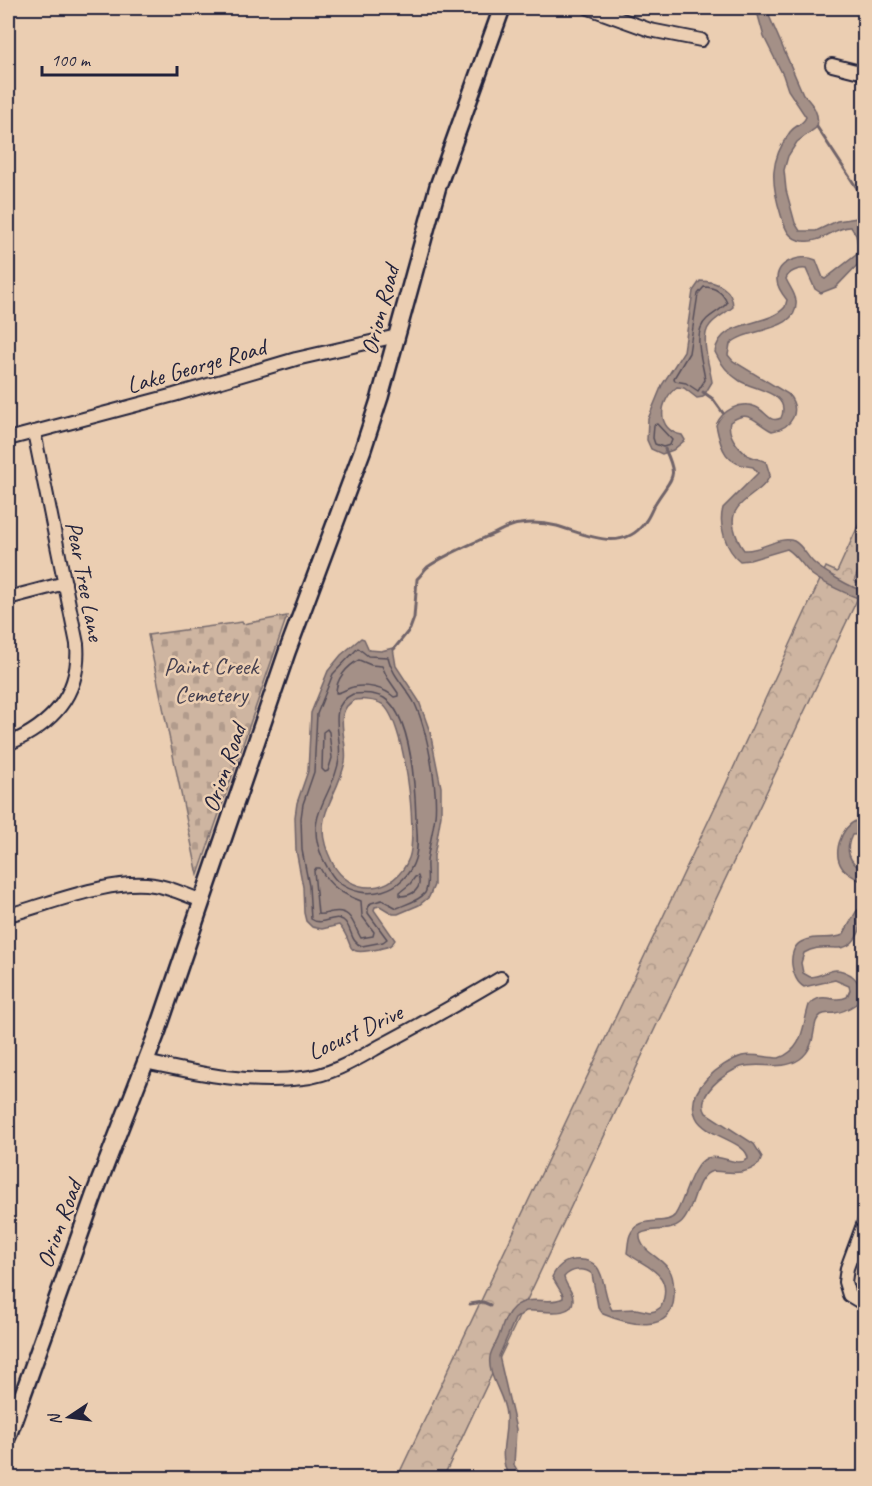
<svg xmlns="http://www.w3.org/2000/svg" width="872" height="1486" font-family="Caveat,sans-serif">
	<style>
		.forest { fill: url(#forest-crowns); stroke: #786c6e; stroke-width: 1.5 }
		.cemetery { fill: url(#cemetery-stones); stroke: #786c6e; stroke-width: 1.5 }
		.water { fill: #a49087; stroke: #706469; stroke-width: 1.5; fill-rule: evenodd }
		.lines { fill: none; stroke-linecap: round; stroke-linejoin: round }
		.shore { stroke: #564e59; stroke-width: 1.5 }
		.stream { stroke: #706469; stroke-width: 3 }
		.minor-casing { stroke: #22223b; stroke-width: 16 }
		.major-casing { stroke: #22223b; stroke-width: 20 }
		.minor { stroke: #ebceb2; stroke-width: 12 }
		.major { stroke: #ebceb2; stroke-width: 15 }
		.labels { text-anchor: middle; stroke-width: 5; stroke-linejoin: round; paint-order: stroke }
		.street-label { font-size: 24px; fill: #22223b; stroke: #ebceb2 }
		.park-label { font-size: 24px; fill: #443f4f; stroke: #ebceb2 }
	</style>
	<defs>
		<pattern id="forest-crowns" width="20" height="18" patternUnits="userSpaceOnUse" patternTransform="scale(1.5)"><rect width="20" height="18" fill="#ceb5a1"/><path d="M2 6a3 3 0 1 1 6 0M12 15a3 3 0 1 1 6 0" fill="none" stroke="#b19b8c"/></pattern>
		<pattern id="cemetery-stones" width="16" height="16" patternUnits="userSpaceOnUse" patternTransform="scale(1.5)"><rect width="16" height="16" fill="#ceb5a1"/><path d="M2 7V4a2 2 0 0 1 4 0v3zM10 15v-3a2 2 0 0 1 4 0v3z" fill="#b19b8c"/></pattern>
	</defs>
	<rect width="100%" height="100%" fill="#ebceb2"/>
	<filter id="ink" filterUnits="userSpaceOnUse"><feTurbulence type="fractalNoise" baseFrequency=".0167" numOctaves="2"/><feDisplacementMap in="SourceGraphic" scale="12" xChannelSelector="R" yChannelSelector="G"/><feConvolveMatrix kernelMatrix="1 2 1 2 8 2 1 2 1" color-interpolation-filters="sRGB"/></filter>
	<g filter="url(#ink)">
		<path class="forest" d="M864,513V559L854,581L864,585L443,1478H397L725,786L826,567L837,572Z"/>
		<path class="cemetery" d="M287,616L198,875L148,635L242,622L243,624Z"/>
		<g class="water">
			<path d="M756,8H768L770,18L803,94C812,104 820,112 817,127L797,142L788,156L784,170L786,190L795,223L800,231H816L837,221L857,218L864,226V258L836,287L821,293L815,289L806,269C798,268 788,272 786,279C789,286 795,293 796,301C799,333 747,327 730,344L728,355L733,361L788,394C802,411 792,428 772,431C755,423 750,408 730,422C727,434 737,447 747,455C753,458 760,459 766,462L770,475C763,496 727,500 734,528C736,536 739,544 744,550C760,552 779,535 794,541C802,545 806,555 813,562C821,570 853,589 864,591V600C853,597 818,581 810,573C802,565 796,554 787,549L750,560L740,561C726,550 718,526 723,508L758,473L753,467C726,465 721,450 716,425C722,411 740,400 756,407C766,411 769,424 781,418C792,393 755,390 740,381C729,374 720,363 715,352C720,318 767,328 785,307L787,300C782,294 776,286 777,278C778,260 803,254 816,260L823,278L825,279L856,255L859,249L856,235L851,227C835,226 822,244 803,241C788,239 785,228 781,215C771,183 769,161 790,132C795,125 803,125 806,117L788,90L783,75L764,37Z"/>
			<path d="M700,281C717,281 733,289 733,307C726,313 715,318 710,325C699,337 710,367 712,382L703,397L697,398L684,388L677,387C659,400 655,430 682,435L685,440L673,450L662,454L651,449L647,440L648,419L662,385L684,351L693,291Z"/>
			<path d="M361,638L364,639L369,650L381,651L393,648L396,666L419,701L430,732L441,787V815L434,856V885L429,897L419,905L398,914H393L380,906L375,907L374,910L395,940C391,947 386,947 379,949C340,957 357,945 339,925L322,929L312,927L306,921L304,913L303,887L296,850L295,817L297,803L308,771L311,713L328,671L341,655ZM355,700C363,699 375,700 382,704C405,720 418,834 409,858C395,895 349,897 332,862C309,816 336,803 345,762C349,742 331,711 355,700Z"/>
			<path d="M857,820L864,823V834L852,835C844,851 850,863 864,871V883C858,879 849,875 844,870C831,855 840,828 857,820Z"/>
			<path d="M864,904C865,921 858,949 837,948C824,948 815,946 804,953L801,963L803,973L810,977C828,976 831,963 851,975C855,978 858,981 859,986C862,993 861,998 856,1004C850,1008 843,1012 835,1013C831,1014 826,1012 821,1015C810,1022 819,1045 800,1059C781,1072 761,1061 741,1067C725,1072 695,1095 706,1113L754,1144L762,1157L759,1164C748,1173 738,1173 724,1172C719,1172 714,1170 710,1172C694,1179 694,1213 680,1224C670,1233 652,1227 640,1234C638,1252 664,1257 671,1273C674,1280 674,1288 674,1296C673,1336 627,1324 603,1314L598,1307L592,1274C584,1267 571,1269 564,1277C565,1285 573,1291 573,1299C574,1320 537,1309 526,1311L515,1319L499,1356L516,1429L514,1465L522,1478H509C497,1451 508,1440 506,1415C505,1395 487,1377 490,1357C491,1349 497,1343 499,1336C503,1325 505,1315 514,1307C533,1293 548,1306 563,1298V1295L552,1277C557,1267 563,1261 574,1260C609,1256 600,1290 612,1310L636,1309L650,1312L655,1311L661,1307C675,1273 647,1268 627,1253C628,1247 628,1240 630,1235C639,1213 666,1227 675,1215C685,1201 690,1165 707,1158C721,1153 736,1168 748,1159C748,1141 705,1137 696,1117C684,1091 720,1063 742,1056C753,1053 767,1058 779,1058C804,1049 802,1027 809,1005C823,990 833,1004 847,997L850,990L849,986L835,980L804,987C791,980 786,950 801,942C815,934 830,941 843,935L856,912Z"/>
		</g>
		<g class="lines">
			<g class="shore">
				<path d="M704,287C715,287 723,293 727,303C721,310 714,313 707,319C691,333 703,362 705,380L698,391L686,383L675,381L674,378L689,353L698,294Z"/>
				<path d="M657,424L672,440L670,445L663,447L655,444L653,438L654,425Z"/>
				<path d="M358,648L368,656L388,657C392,676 406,687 415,704C427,730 438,788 435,816C433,831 429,846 427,861C426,871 430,884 425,893C419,901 406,904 397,908L382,900L371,903L368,908V913L387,939L383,942L362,946C349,942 353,927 343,920C332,914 322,927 311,919L309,886L302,850L301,818L303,804L314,772L317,714L333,674Z"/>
				<path d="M359,660L371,665L382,666L387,677L398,693V696L394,697C384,688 367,684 353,687C347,688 342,693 336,693C336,679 347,666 359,660Z"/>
				<path d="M353,694C362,693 376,693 384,698C412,715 415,789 416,818C417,831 419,846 415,859C405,892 365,903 338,882C331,876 327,867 323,859C302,814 334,797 339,759C343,736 325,707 353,694Z"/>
				<path d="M327,729L329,732L332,758L328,771L325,772L322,769L323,732Z"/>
				<path d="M316,868H320C329,886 342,894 361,901L362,916L374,932L373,936L361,938C353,925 352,908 332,912C326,913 324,915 318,914L314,871Z"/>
				<path d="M418,876C423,889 412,896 400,896V892L410,884L415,877Z"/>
			</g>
			<g class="stream">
				<path d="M817,127L864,199"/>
				<path d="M703,392L713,399L723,413"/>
				<path d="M394,649L410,629L414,618L417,579C422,575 424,569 429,566C447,554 467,546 486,537C498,533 507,525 520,524C532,522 545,523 557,526C585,534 623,554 645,522C650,516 652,508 656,502C672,476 679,479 665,449"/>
				<path d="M470,1304L483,1302L490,1305"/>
			</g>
			<g class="minor-casing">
				<g id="minor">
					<path d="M589,8L650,30L701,40"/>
					<path d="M832,65L864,73"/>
					<path d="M8,439L174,395L296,359L397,336"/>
					<path d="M8,598L65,583"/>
					<path d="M8,744C52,725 81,694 77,644L34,432"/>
					<path d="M8,915C50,904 111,878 154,885C170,887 187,896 203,901"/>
					<path d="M145,1062C197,1073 249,1085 303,1078C332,1075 357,1059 382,1045C422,1024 462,1001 501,978"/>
					<path d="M864,1222L847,1268L845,1282L849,1295L864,1304"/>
				</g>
			</g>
			<g class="major-casing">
				<path id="major" d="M8,1436L96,1190L158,1030L287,652L363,449L380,397L438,186L502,8"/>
			</g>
			<use href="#minor" class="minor"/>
			<use href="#major" class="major"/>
		</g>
	</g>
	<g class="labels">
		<g class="street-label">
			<text transform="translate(380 310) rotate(-75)" y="8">Orion Road</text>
			<text transform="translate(196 366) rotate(-16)" y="8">Lake George Road</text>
			<text transform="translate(85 581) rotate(79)" y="8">Pear Tree Lane</text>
			<text transform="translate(224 768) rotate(-71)" y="8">Orion Road</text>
			<text transform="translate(355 1032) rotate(-25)" y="8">Locust Drive</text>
			<text transform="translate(59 1224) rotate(-70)" y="8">Orion Road</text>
		</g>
		<g class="park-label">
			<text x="211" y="674">Paint Creek<tspan x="211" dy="28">Cemetery</tspan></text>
		</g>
	</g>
	<rect width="872" height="1486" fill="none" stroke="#ebceb2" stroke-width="30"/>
	<rect x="15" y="15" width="842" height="1456" fill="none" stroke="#22223b" stroke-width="2" filter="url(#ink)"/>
	<g transform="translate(69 1417) rotate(257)" stroke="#ebceb2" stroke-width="4.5" paint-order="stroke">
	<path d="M0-4.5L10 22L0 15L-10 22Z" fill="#22223b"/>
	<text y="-9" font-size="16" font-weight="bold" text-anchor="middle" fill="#22223b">N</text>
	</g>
	<path d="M42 66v9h135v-9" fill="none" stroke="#22223b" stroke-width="3"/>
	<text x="51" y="66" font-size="18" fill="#22223b" stroke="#ebceb2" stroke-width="4.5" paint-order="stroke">100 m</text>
</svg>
